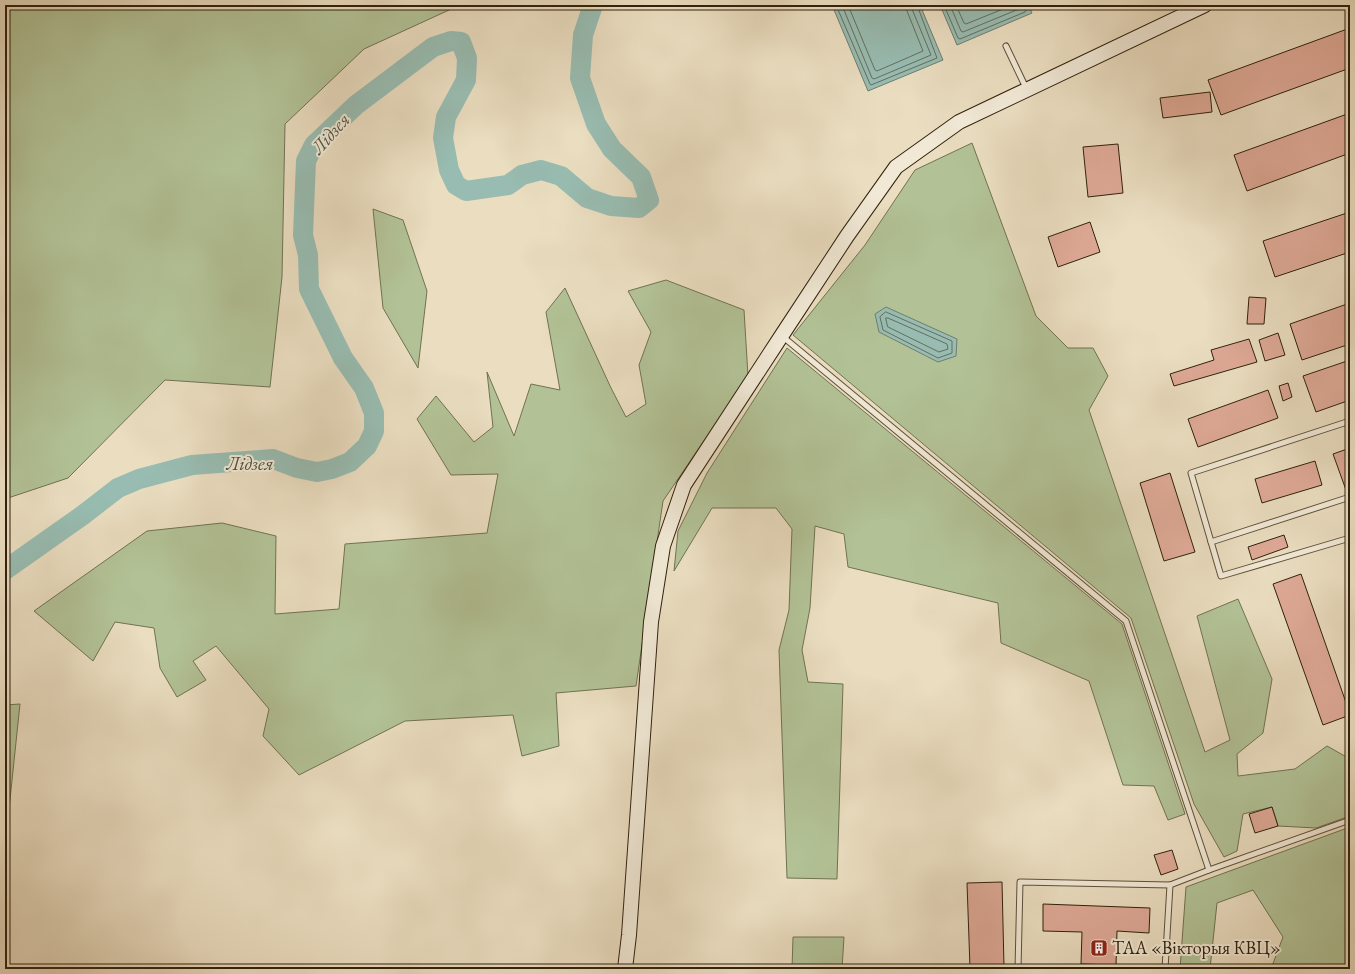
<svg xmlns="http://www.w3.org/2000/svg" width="1355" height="974" font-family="'EB Garamond',serif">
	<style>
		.green { fill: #b2c296; stroke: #717252 }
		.water { fill: #98bcb1; stroke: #6e7e6f }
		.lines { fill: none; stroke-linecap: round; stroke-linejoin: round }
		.shore { stroke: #646e5f; stroke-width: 1 }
		.river { stroke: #98bcb1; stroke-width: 20 }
		.building { fill: #dea996; stroke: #30210d }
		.lane-casing { stroke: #5e503a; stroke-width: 7 }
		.secondary-casing { stroke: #30210d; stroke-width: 16 }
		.lane { stroke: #f1e9d6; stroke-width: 5 }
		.secondary { stroke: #f1e9d6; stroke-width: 14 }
		.labels { text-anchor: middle; stroke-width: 4; stroke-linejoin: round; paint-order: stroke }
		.poi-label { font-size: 18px; fill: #30210d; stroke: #f1e9d6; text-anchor: start }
		.water-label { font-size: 19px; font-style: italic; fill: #4f503e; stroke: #f1e9d6 }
	</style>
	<rect width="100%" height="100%" fill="#eaddc0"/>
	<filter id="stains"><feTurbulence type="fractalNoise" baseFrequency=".005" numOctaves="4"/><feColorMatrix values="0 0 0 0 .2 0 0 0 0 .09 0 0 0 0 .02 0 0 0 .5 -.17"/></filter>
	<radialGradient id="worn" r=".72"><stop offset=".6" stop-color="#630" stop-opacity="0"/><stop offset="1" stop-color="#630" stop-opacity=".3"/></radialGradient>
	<g class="green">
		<path d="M5,5H460L364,49L285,124L282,277L270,387L165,380L68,478L5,499Z"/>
		<path d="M972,143L1036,316L1068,348H1093L1108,376L1089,410L1205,752L1230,740L1197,616L1238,599L1272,679L1263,733L1237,754L1238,776L1295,769L1327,746L1350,759V816L1316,828L1278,826L1272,807L1243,814L1237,851L1224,857L1194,804L1131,618L793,335L865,245L915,170Z"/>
		<path d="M373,209L403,220L427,291L418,368L383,308Z"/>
		<path d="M666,280L744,310L748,376L663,501L636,686L556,693L559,746L522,756L513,715L405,721L299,775L263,736L269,709L216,646L193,661L206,680L177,697L160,668L154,628L115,622L93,661L34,611L147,531L222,523L276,536L275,614L339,609L345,544L487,533L498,474L451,475L417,419L436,396L474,442L493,427L487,372L514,436L531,384L560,390L546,312L565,288L611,388L626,417L646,404L639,365L651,332L628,291Z"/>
		<path d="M787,348L1122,624L1185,814L1168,820L1154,786L1123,785L1089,681L1001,643L998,603L848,567L844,534L815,526L810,608L802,650L808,682L843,684L837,879L787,878L779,650L789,610L792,529L776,508H712L674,571L678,531L707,473Z"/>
		<path d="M20,704L7,828L5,830V705Z"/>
		<path d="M1350,827V969H1271L1283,937L1253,890L1217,903L1210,969H1180L1186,887Z"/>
		<path d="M793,937H844L842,969H792Z"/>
	</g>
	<g class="water">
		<path d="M832,5H920L943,60L868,91Z"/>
		<path d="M940,5H1028L1032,13L957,45Z"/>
		<path d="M886,307L957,339L956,356L938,362L879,332L875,314Z"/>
	</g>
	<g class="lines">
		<g class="shore">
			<path d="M836,5L870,84L871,85L937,58L917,5"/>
			<path d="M842,5L872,78L874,79L931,55L912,9V5"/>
			<path d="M848,5L875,70L877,71L923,51L907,11L906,5"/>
			<path d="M944,5L958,38L960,39L1025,12L1026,10L1025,5"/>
			<path d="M950,5L961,31L963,32L1019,9L1020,5"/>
			<path d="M956,5L964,23L966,24L1013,5"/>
			<path d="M886,312L952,341V353L938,358L883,330L880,317Z"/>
			<path d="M886,318H888L947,344L948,349L939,352L888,327Z"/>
		</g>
		<path class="river" d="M5,570L83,515L118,488L139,479L192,465L273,459L297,468L317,472L332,469L350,462L367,446L374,431V413L364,388L343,358L309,289L308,255L303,235L306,161L314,145L356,105L433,47L451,41L461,42L467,58L466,80L446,117L443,138L449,170L456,185L466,191L508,185L522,175L541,170L561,176L587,198L611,206L639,208L649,200L641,177L612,149L596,124L580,78L583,35L593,5"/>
	</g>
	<g class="building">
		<path d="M1350,28V68L1221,115L1208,80Z"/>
		<path d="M1210,92L1212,112L1163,118L1160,98Z"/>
		<path d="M1350,113V153L1247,191L1234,155Z"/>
		<path d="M1118,144L1123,193L1088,197L1083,147Z"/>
		<path d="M1350,212V252L1275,277L1263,241Z"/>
		<path d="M1090,222L1100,252L1058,267L1048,237Z"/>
		<path d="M1249,297L1266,298L1264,324H1247Z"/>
		<path d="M1350,303V344L1302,360L1290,324Z"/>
		<path d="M1278,333L1285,355L1265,361L1259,340Z"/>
		<path d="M1249,339L1257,362L1174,386L1170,374L1214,360L1211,350Z"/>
		<path d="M1350,360V400L1316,412L1303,376Z"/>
		<path d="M1288,383L1292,397L1283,401L1279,386Z"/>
		<path d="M1268,390L1278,418L1198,447L1188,419Z"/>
		<path d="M1350,448V488L1346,490L1333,454Z"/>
		<path d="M1315,461L1322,485L1262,503L1255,479Z"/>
		<path d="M1170,473L1195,552L1164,561L1140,483Z"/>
		<path d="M1284,535L1288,547L1252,560L1248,547Z"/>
		<path d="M1301,574L1350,714V715L1323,725L1273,584Z"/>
		<path d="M1272,807L1278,826L1255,833L1249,814Z"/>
		<path d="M1172,850L1178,869L1161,875L1154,855Z"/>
		<path d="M1002,882L1004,967L970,968L967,883Z"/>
		<path d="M1043,904L1150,908L1149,933L1117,931L1116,965L1081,964L1082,932L1043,931Z"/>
	</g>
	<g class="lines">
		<g class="lane-casing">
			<g id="lane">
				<path d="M1006,46L1027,90"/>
				<path d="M782,336L1126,621L1209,870"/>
				<path d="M1350,421L1191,473L1221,576L1350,538"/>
				<path d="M1211,542L1350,497"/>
				<path d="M1018,969L1020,882L1170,885L1209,870L1350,820"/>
				<path d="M1165,969L1170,885"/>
			</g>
		</g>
		<g class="secondary-casing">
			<path id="secondary" d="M625,969L629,935L651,622L663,546L684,485L782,335L847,236L896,167L959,122L1205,5"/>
		</g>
		<use href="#lane" class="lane"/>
		<use href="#secondary" class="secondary"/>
	</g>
	<defs>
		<g id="building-square" transform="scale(0.9)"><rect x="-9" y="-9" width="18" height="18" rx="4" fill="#8f2418" stroke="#f1e9d6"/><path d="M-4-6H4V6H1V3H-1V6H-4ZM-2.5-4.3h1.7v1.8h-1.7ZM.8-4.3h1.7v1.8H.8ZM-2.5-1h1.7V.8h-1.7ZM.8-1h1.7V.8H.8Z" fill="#fff"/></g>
	</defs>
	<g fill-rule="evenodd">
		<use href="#building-square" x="1099" y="948"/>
	</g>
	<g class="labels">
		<g class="poi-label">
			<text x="1112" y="954">ТАА «Вікторыя КВЦ»</text>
		</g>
		<g class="water-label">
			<text transform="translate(330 133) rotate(-48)" y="7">Лідзея</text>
			<text x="250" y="470">Лідзея</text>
		</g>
	</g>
	<rect width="1355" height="974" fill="none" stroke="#eaddc0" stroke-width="20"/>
	<rect x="6" y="6" width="1343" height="962" fill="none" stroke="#30210d" stroke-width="2"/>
	<rect x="10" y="10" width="1335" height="954" fill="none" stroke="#30210d"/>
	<rect width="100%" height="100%" filter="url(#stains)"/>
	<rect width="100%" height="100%" fill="url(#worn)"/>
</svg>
